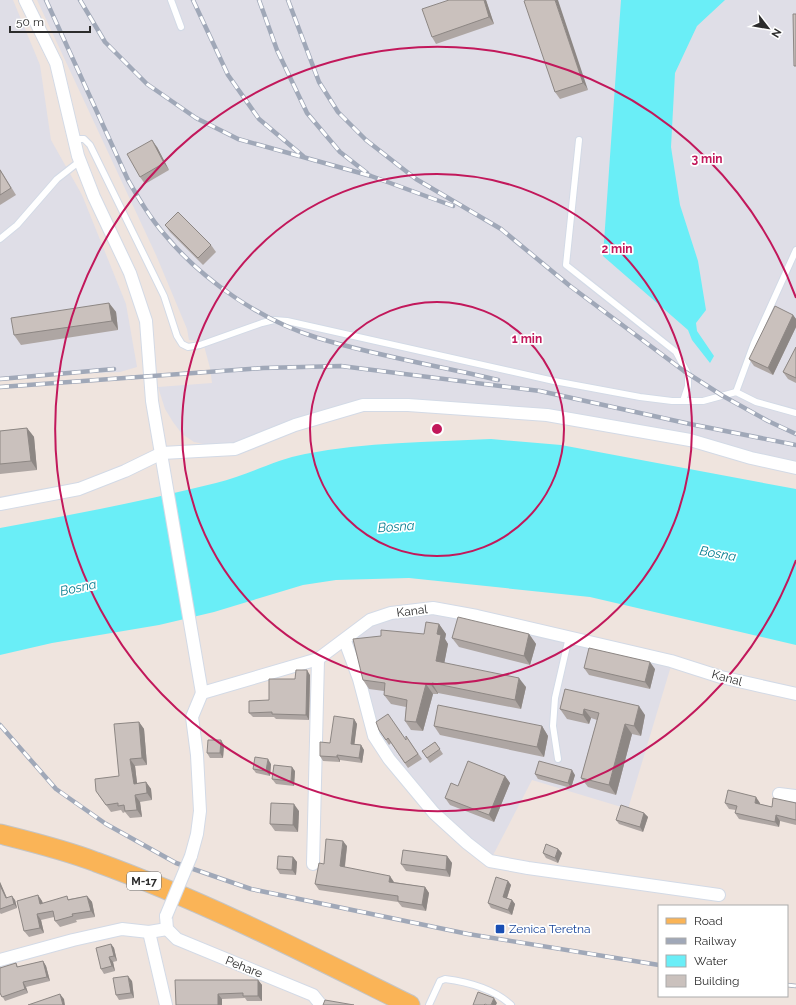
<svg xmlns="http://www.w3.org/2000/svg" width="796" height="1005" font-family="Raleway,sans-serif">
	<style>
		.industrial { fill: #dfdee7 }
		.water { fill: #6aeef7 }
		.lines { fill: none; stroke-linecap: round; stroke-linejoin: round }
		.lane-casing { stroke: #d3dae6; stroke-width: 8 }
		.street-casing { stroke: #d3dae6; stroke-width: 14 }
		.primary-casing { stroke: #c4c4c4; stroke-width: 21 }
		.lane { stroke: #fff; stroke-width: 6 }
		.street { stroke: #fff; stroke-width: 12 }
		.primary { stroke: #fab457; stroke-width: 19 }
		.rail-casing { stroke: #a0a8b8; stroke-width: 4.5 }
		.rail { stroke: #fff; stroke-width: 3; stroke-dasharray: 9; stroke-linecap: butt }
		.street-bridge-casing { stroke: #d3dae6; stroke-width: 14; stroke-linecap: butt }
		.street-bridge { stroke: #fff; stroke-width: 12 }
		.wall { fill: #aea6a3 }
		.shaded-wall { fill: #8d8784 }
		.building { fill: #cac1bd; stroke: #8d8784 }
		.ring { fill: none; stroke: #c2185b; stroke-width: 2 }
		.transit-dot { fill: #1a4fb4; stroke: #fff; stroke-width: 1.5 }
		.labels { text-anchor: middle; stroke-width: 3.5; stroke-linejoin: round; paint-order: stroke }
		.shield { fill: #fff; stroke: #6b6b6b; stroke-width: 1 }
		.shield-label { font-size: 11px; font-weight: bold; fill: #2c2c2c }
		.street-label { font-size: 12px; fill: #2c2c2c; stroke: #fff }
		.transit-label { font-size: 12px; fill: #164399; stroke: #fff; text-anchor: start }
		.water-label { font-size: 13px; font-style: italic; fill: #067e91; stroke: #fff }
		.centre { fill: #c2185b; stroke: #fff; stroke-width: 2 }
		.ring-label { font-size: 12px; text-anchor: middle; font-weight: bold; fill: #c2185b; stroke: #fff; stroke-width: 3.5; stroke-linejoin: round; paint-order: stroke }
	</style>
	<rect width="100%" height="100%" fill="#efe4de"/>
	<g class="industrial">
		<path d="M0,0H13L40,65L51,140L82,195L126,304L137,367L120,372L0,377Z"/>
		<path d="M37,0H796V463L715,442L661,431L365,402L246,442L209,445L194,442L182,434L173,422L165,409L158,387L212,383L210,368L203,342L189,340L187,329L156,255Z"/>
		<path d="M434,610L671,666L628,809L532,780L490,861L388,759L344,642L371,622Z"/>
	</g>
	<g class="water">
		<path d="M621,0H725L697,26L675,73L671,147L680,205L698,261L706,310L696,323L697,331L714,356L710,363L692,340L688,330L603,256Z"/>
		<path d="M491,439L561,445L796,489V645L590,597L409,578L336,580L303,585L214,612L159,625L52,643L0,655V528C72,515 144,501 216,483C246,476 274,460 305,454C366,442 429,442 491,439Z"/>
	</g>
	<g class="lines">
		<g class="lane-casing">
			<g id="lane">
				<path d="M171,0L181,27"/>
				<path d="M73,139H84L90,145L164,296L177,336L182,344L188,347L200,345L262,323L274,320L287,321L554,381L640,397L672,401H703L736,392L756,402L796,413"/>
				<path d="M579,140L566,265L676,352L688,374V386L683,401"/>
				<path d="M0,239L17,225L57,179L80,161"/>
				<path d="M736,392L754,343L796,250"/>
				<path d="M558,759L553,726L555,698L569,637"/>
				<path d="M429,1005L440,981L445,979C468,982 494,989 511,1005"/>
			</g>
		</g>
		<g class="street-casing">
			<g id="street">
				<path d="M25,0L56,63L78,156L94,197L130,273L146,321L152,401L202,693"/>
				<path d="M0,504L79,489L125,471L162,453L235,449L295,425L363,405H408L547,415L690,440L751,458L796,468"/>
				<path d="M345,641L359,679L374,736L389,759L434,813L467,843L490,861L528,868L719,895"/>
				<path d="M779,794L796,796"/>
				<path d="M191,856L197,834L200,811L197,755L192,717L202,693L318,659L370,620L391,613L433,608L477,616L671,661L721,677L796,694"/>
				<path d="M313,864L318,659"/>
				<path d="M166,916L167,929L177,939L313,995L321,1005"/>
				<path d="M149,932L166,1005"/>
				<path d="M0,960L73,940L122,929L149,932L167,929"/>
			</g>
		</g>
		<g class="primary-casing">
			<path id="primary" d="M0,834C32,842 65,850 96,862C204,901 307,954 410,1005"/>
		</g>
		<use href="#lane" class="lane"/>
		<use href="#street" class="street"/>
		<use href="#primary" class="primary"/>
		<g class="rail-casing">
			<g id="rail">
				<path d="M46,0L128,180C139,199 150,218 165,235C202,280 262,321 318,338C377,356 439,366 498,380"/>
				<path d="M80,0L105,42L147,84L196,118L238,139L371,176L453,206"/>
				<path d="M193,0L228,75L259,119L303,156"/>
				<path d="M259,0L277,50L307,113L340,152L367,173"/>
				<path d="M288,0L319,82L338,112L366,140L416,179L501,229L570,286L684,371L723,396L768,421L796,434"/>
				<path d="M0,379L114,369"/>
				<path d="M0,387L263,368L341,366L540,391L690,424L796,445"/>
				<path d="M0,725L56,789L106,824L176,863L251,889L468,934L659,965"/>
				<path d="M787,985L796,986"/>
			</g>
		</g>
		<use href="#rail" class="rail"/>
		<g class="street-bridge-casing">
			<path id="street-bridge" d="M166,916L191,856"/>
		</g>
		<use href="#street-bridge" class="street-bridge"/>
	</g>
	<g class="wall">
		<path d="M486,0L494,24L436,44L432,37Z"/>
		<path d="M526,0L588,90L560,99L555,92Z"/>
		<path d="M157,147L169,170L145,184L140,177Z"/>
		<path d="M0,169L16,195L0,205Z"/>
		<path d="M165,225L211,245L216,252L203,265L170,232Z"/>
		<path d="M109,303L116,312L118,330L21,345L14,335Z"/>
		<path d="M793,315L796,319V327L773,375L754,366L749,359Z"/>
		<path d="M796,347V383L788,379L783,372Z"/>
		<path d="M27,428L34,437L37,470L0,474V431Z"/>
		<path d="M439,624L446,634L445,639L448,644L444,663L526,687L521,709L438,693V694H433L423,731L411,730L405,721L406,707L391,704L384,695V691L369,689L363,680L424,634Z"/>
		<path d="M529,634L536,644L530,665L459,647L452,638Z"/>
		<path d="M584,668L655,669L650,689L589,675Z"/>
		<path d="M310,675L309,720L276,719L274,717H253L249,713L269,700L295,679Z"/>
		<path d="M565,689L645,715L641,736L632,734L616,795L588,787L581,778L597,720L591,718L589,724L567,719L560,709Z"/>
		<path d="M354,719L357,724L354,744L361,745L364,750L362,763L340,760V762L323,761L320,756L330,743Z"/>
		<path d="M139,722L144,729L147,765L135,766L137,783L146,782L151,789L152,800L140,802L142,817L130,818L125,812L123,813L121,810L111,812L96,791L119,776Z"/>
		<path d="M434,726H542L548,736L544,757L440,735Z"/>
		<path d="M379,730L406,740V736L422,759L408,768L391,743L389,745Z"/>
		<path d="M435,742L443,754L430,763L422,751Z"/>
		<path d="M224,745L223,758H210L207,753Z"/>
		<path d="M271,764L270,776L256,773L253,769Z"/>
		<path d="M295,771L294,786L276,784L272,779Z"/>
		<path d="M535,774L575,775L571,788L538,779Z"/>
		<path d="M505,776L510,783L494,822L450,805L445,798L458,786Z"/>
		<path d="M725,803H760V804L772,807L796,803V825L780,821L779,827L739,819L735,813L736,810L729,809Z"/>
		<path d="M299,811L298,832L275,831L270,824Z"/>
		<path d="M644,813L648,817L643,832L619,824L616,820Z"/>
		<path d="M347,846L345,867L394,882L425,887L429,893L426,911L402,907L398,902L319,890L315,884L324,864Z"/>
		<path d="M558,849L562,853L558,863L546,858L543,853Z"/>
		<path d="M447,856L452,863L450,877L406,871L401,864Z"/>
		<path d="M293,857L297,862L296,875L280,874L277,869Z"/>
		<path d="M508,881L511,885L507,898L512,900L515,904L512,915L491,908L488,903Z"/>
		<path d="M0,882L7,898L15,900L17,908L1,914L0,913Z"/>
		<path d="M38,895L42,901L43,903L69,899L87,896L92,902L95,917L76,920L77,922L60,927L55,921L54,917L41,920L44,933L29,937L24,931Z"/>
		<path d="M111,944L114,948L117,961L113,962L115,971L104,974L101,969Z"/>
		<path d="M43,961L46,966L50,981L26,987L28,993L5,1001L1,994L0,995V967L1,968L16,963L18,967Z"/>
		<path d="M258,980L262,985V1001H247L245,998L222,999V1005H176Z"/>
		<path d="M132,981L134,998L119,1000L116,995Z"/>
	</g>
	<g class="shaded-wall">
		<path d="M484,0H486L494,24L489,17Z"/>
		<path d="M555,0H558L588,90L583,83Z"/>
		<path d="M152,140L157,147L169,170L164,163Z"/>
		<path d="M109,303L116,312L118,330L112,321Z"/>
		<path d="M793,315L796,319V327L773,375L768,368Z"/>
		<path d="M27,428L34,437L37,470L31,461Z"/>
		<path d="M439,624L446,634L445,639L448,644L443,670L436,661L437,634Z"/>
		<path d="M529,634L536,644L530,665L524,656Z"/>
		<path d="M650,662L655,669L650,689L645,682Z"/>
		<path d="M307,670L310,675L309,720L306,715Z"/>
		<path d="M519,678L526,687L521,709L515,700Z"/>
		<path d="M432,683L438,693V694L431,685Z"/>
		<path d="M426,684L433,694L423,731L416,722Z"/>
		<path d="M639,706L645,715L641,736L634,726Z"/>
		<path d="M584,709L591,718L589,724L583,715Z"/>
		<path d="M354,719L357,724L354,748L351,744Z"/>
		<path d="M139,722L144,729L147,765L142,758Z"/>
		<path d="M625,724L632,734L616,795L609,785Z"/>
		<path d="M542,726L548,736L544,757L537,747Z"/>
		<path d="M221,740L224,745L223,758L220,753Z"/>
		<path d="M361,745L364,750L362,763L359,758Z"/>
		<path d="M337,755L340,760V762L337,757Z"/>
		<path d="M130,759L135,766L138,791L134,784Z"/>
		<path d="M268,759L271,764L270,776L266,771Z"/>
		<path d="M292,767L295,771L294,786L291,781Z"/>
		<path d="M572,770L575,775L571,788L568,783Z"/>
		<path d="M505,776L510,783L494,822L489,815Z"/>
		<path d="M146,782L151,789L152,800L147,793Z"/>
		<path d="M135,795L140,802L142,817L137,810Z"/>
		<path d="M756,797L760,803L759,809L755,803Z"/>
		<path d="M294,804L299,811L298,832L293,825Z"/>
		<path d="M644,813L648,817L643,832L640,827Z"/>
		<path d="M776,815L780,821L779,827L775,822Z"/>
		<path d="M343,841L347,846L344,872L340,866Z"/>
		<path d="M558,849L562,853L558,863L555,858Z"/>
		<path d="M447,856L452,863L450,877L446,870Z"/>
		<path d="M293,857L297,862L296,875L292,870Z"/>
		<path d="M390,876L394,882L393,887L389,882Z"/>
		<path d="M508,881L511,885L506,901L503,897Z"/>
		<path d="M0,882L9,903L6,898L0,885Z"/>
		<path d="M425,887L429,893L426,911L422,905Z"/>
		<path d="M38,895L42,901L44,910L40,904Z"/>
		<path d="M12,896L15,900L17,908L14,904Z"/>
		<path d="M87,896L92,902L95,917L91,911Z"/>
		<path d="M512,900L515,904L512,915L508,910Z"/>
		<path d="M37,914L41,920L44,933L40,928Z"/>
		<path d="M111,944L114,948L117,961L114,956Z"/>
		<path d="M109,957L113,962L115,971L112,966Z"/>
		<path d="M43,961L46,966L50,981L47,977Z"/>
		<path d="M128,976L132,981L134,998L131,993Z"/>
		<path d="M258,980L262,985V1001L258,996Z"/>
		<path d="M23,982L26,987L28,993L25,989Z"/>
		<path d="M60,994L64,999L65,1005H63Z"/>
		<path d="M218,994L222,999V1005H218Z"/>
		<path d="M494,998L497,1003L496,1005H491Z"/>
	</g>
	<g class="building">
		<path d="M449,0H484L489,17L432,37L422,9Z"/>
		<path d="M526,0H555L583,83L555,92L524,1Z"/>
		<path d="M793,14H796V66H794Z"/>
		<path d="M152,140L164,163L140,177L127,154Z"/>
		<path d="M0,170L11,188L0,195Z"/>
		<path d="M178,212L211,245L198,258L165,225Z"/>
		<path d="M109,303L112,321L14,335L11,318Z"/>
		<path d="M775,306L793,315L768,368L749,359Z"/>
		<path d="M796,347V378L783,372Z"/>
		<path d="M27,428L31,461L0,464V431Z"/>
		<path d="M458,617L529,634L524,656L452,638Z"/>
		<path d="M426,622L439,624L437,634L441,635L436,661L519,678L515,700L432,683L431,685L426,684L416,722L405,721L407,700L384,695L385,683L363,680L353,639L381,636V630L424,634Z"/>
		<path d="M589,648L650,662L645,682L584,668Z"/>
		<path d="M296,670H307L306,715L272,714V712L249,713V701L269,700V679H295Z"/>
		<path d="M565,689L639,706L634,726L625,724L609,785L581,778L599,713L584,709L583,715L560,709Z"/>
		<path d="M438,705L542,726L537,747L434,726Z"/>
		<path d="M388,714L406,740V736L418,754L405,763L388,738L386,740L379,730L376,722Z"/>
		<path d="M334,716L354,719L351,744L361,745L359,758L337,755V757L320,756V742L330,743Z"/>
		<path d="M139,722L142,758L130,759L134,784L146,782L147,793L135,795L137,810L125,811L124,805L118,806V803L106,805L96,791L95,779L119,776L114,724Z"/>
		<path d="M208,740H221L220,753H207Z"/>
		<path d="M435,742L440,749L427,758L422,751Z"/>
		<path d="M255,757L268,759L266,771L253,769Z"/>
		<path d="M468,761L505,776L489,815L445,798L451,783L458,786Z"/>
		<path d="M539,761L572,770L568,783L535,774Z"/>
		<path d="M274,765L292,767L291,781L272,779Z"/>
		<path d="M728,790L756,797L755,803L772,807L773,798L796,803V820L776,815L775,822L735,813L737,806L725,803Z"/>
		<path d="M271,803L294,804L293,825L270,824Z"/>
		<path d="M621,805L644,813L640,827L616,820Z"/>
		<path d="M326,839L343,841L340,866L390,876L389,882L425,887L422,905L398,901V896L315,884L319,863L324,864Z"/>
		<path d="M546,844L558,849L555,858L543,853Z"/>
		<path d="M403,850L447,856L446,870L401,864Z"/>
		<path d="M278,856L293,857L292,870L277,869Z"/>
		<path d="M496,877L508,881L503,897L512,900L508,910L488,903Z"/>
		<path d="M0,885L6,898L12,896L14,904L0,909Z"/>
		<path d="M38,895L40,904L67,896L68,900L87,896L91,911L72,914L73,916L55,921L53,911L37,914L40,928L24,931L17,901Z"/>
		<path d="M111,944L114,956L109,957L112,966L101,969L96,948Z"/>
		<path d="M43,961L47,977L23,982L25,989L2,997L0,993V968L16,963L17,967Z"/>
		<path d="M128,976L131,993L116,995L113,978Z"/>
		<path d="M175,980H258V996H243V993L218,994V1005H176Z"/>
		<path d="M478,992L494,998L491,1005H487L485,1004L484,1005H473Z"/>
		<path d="M60,994L63,1005H28Z"/>
		<path d="M325,1000L354,1005H323Z"/>
	</g>
	<g class="ring">
		<circle cx="437" cy="429" r="127"/>
		<circle cx="437" cy="429" r="255"/>
		<path d="M796 560A382 382 0 1 1 796 298"/>
	</g>
	<rect class="transit-dot" x="495" y="924" width="10" height="10" rx="2"/>
	<g class="labels">
		<rect class="shield" x="127" y="872" width="34" height="18" rx="3"/>
		<g class="shield-label">
			<text x="144" y="885">M-17</text>
		</g>
		<g class="street-label">
			<text transform="translate(412 611) rotate(-7)" y="4">Kanal</text>
			<text transform="translate(727 678) rotate(15)" y="4">Kanal</text>
			<text transform="translate(244 967) rotate(22)" y="4">Pehare</text>
		</g>
		<g class="transit-label">
			<text x="509" y="933">Zenica Teretna</text>
		</g>
		<g class="water-label">
			<text transform="translate(396 526) rotate(-4)" y="5">Bosna</text>
			<text transform="translate(718 553) rotate(10)" y="5">Bosna</text>
			<text transform="translate(78 587) rotate(-12)" y="5">Bosna</text>
		</g>
	</g>
	<circle cx="437" cy="429" r="6" class="centre"/>
	<g class="ring-label">
		<text x="707" y="163">3 min</text>
		<text x="617" y="253">2 min</text>
		<text x="527" y="343">1 min</text>
	</g>
	<rect x="658" y="905" width="130" height="92" fill="#ffffff" stroke="#ababab"/>
	<rect x="666" y="918" width="20" height="6" fill="#fab457" stroke="#ababab"/>
	<text x="694" y="925" font-size="12" fill="#2c2c2c">Road</text>
	<rect x="666" y="938" width="20" height="6" fill="#a0a8b8" stroke="#ababab"/>
	<text x="694" y="945" font-size="12" fill="#2c2c2c">Railway</text>
	<rect x="666" y="955" width="20" height="12" fill="#6aeef7" stroke="#ababab"/>
	<text x="694" y="965" font-size="12" fill="#2c2c2c">Water</text>
	<rect x="666" y="975" width="20" height="12" fill="#cac1bd" stroke="#ababab"/>
	<text x="694" y="985" font-size="12" fill="#2c2c2c">Building</text>
	<g transform="translate(768 28) rotate(121)" stroke="#ffffff" stroke-width="3" paint-order="stroke">
	<path d="M0-3L7 15L0 10L-7 15Z" fill="#2c2c2c"/>
	<text y="-6" font-size="11" font-weight="bold" text-anchor="middle" fill="#2c2c2c">N</text>
	</g>
	<path d="M10 26v6h80v-6" fill="none" stroke="#2c2c2c" stroke-width="2"/>
	<text x="16" y="26" font-size="12" fill="#2c2c2c" stroke="#ffffff" stroke-width="3" paint-order="stroke">50 m</text>
</svg>
